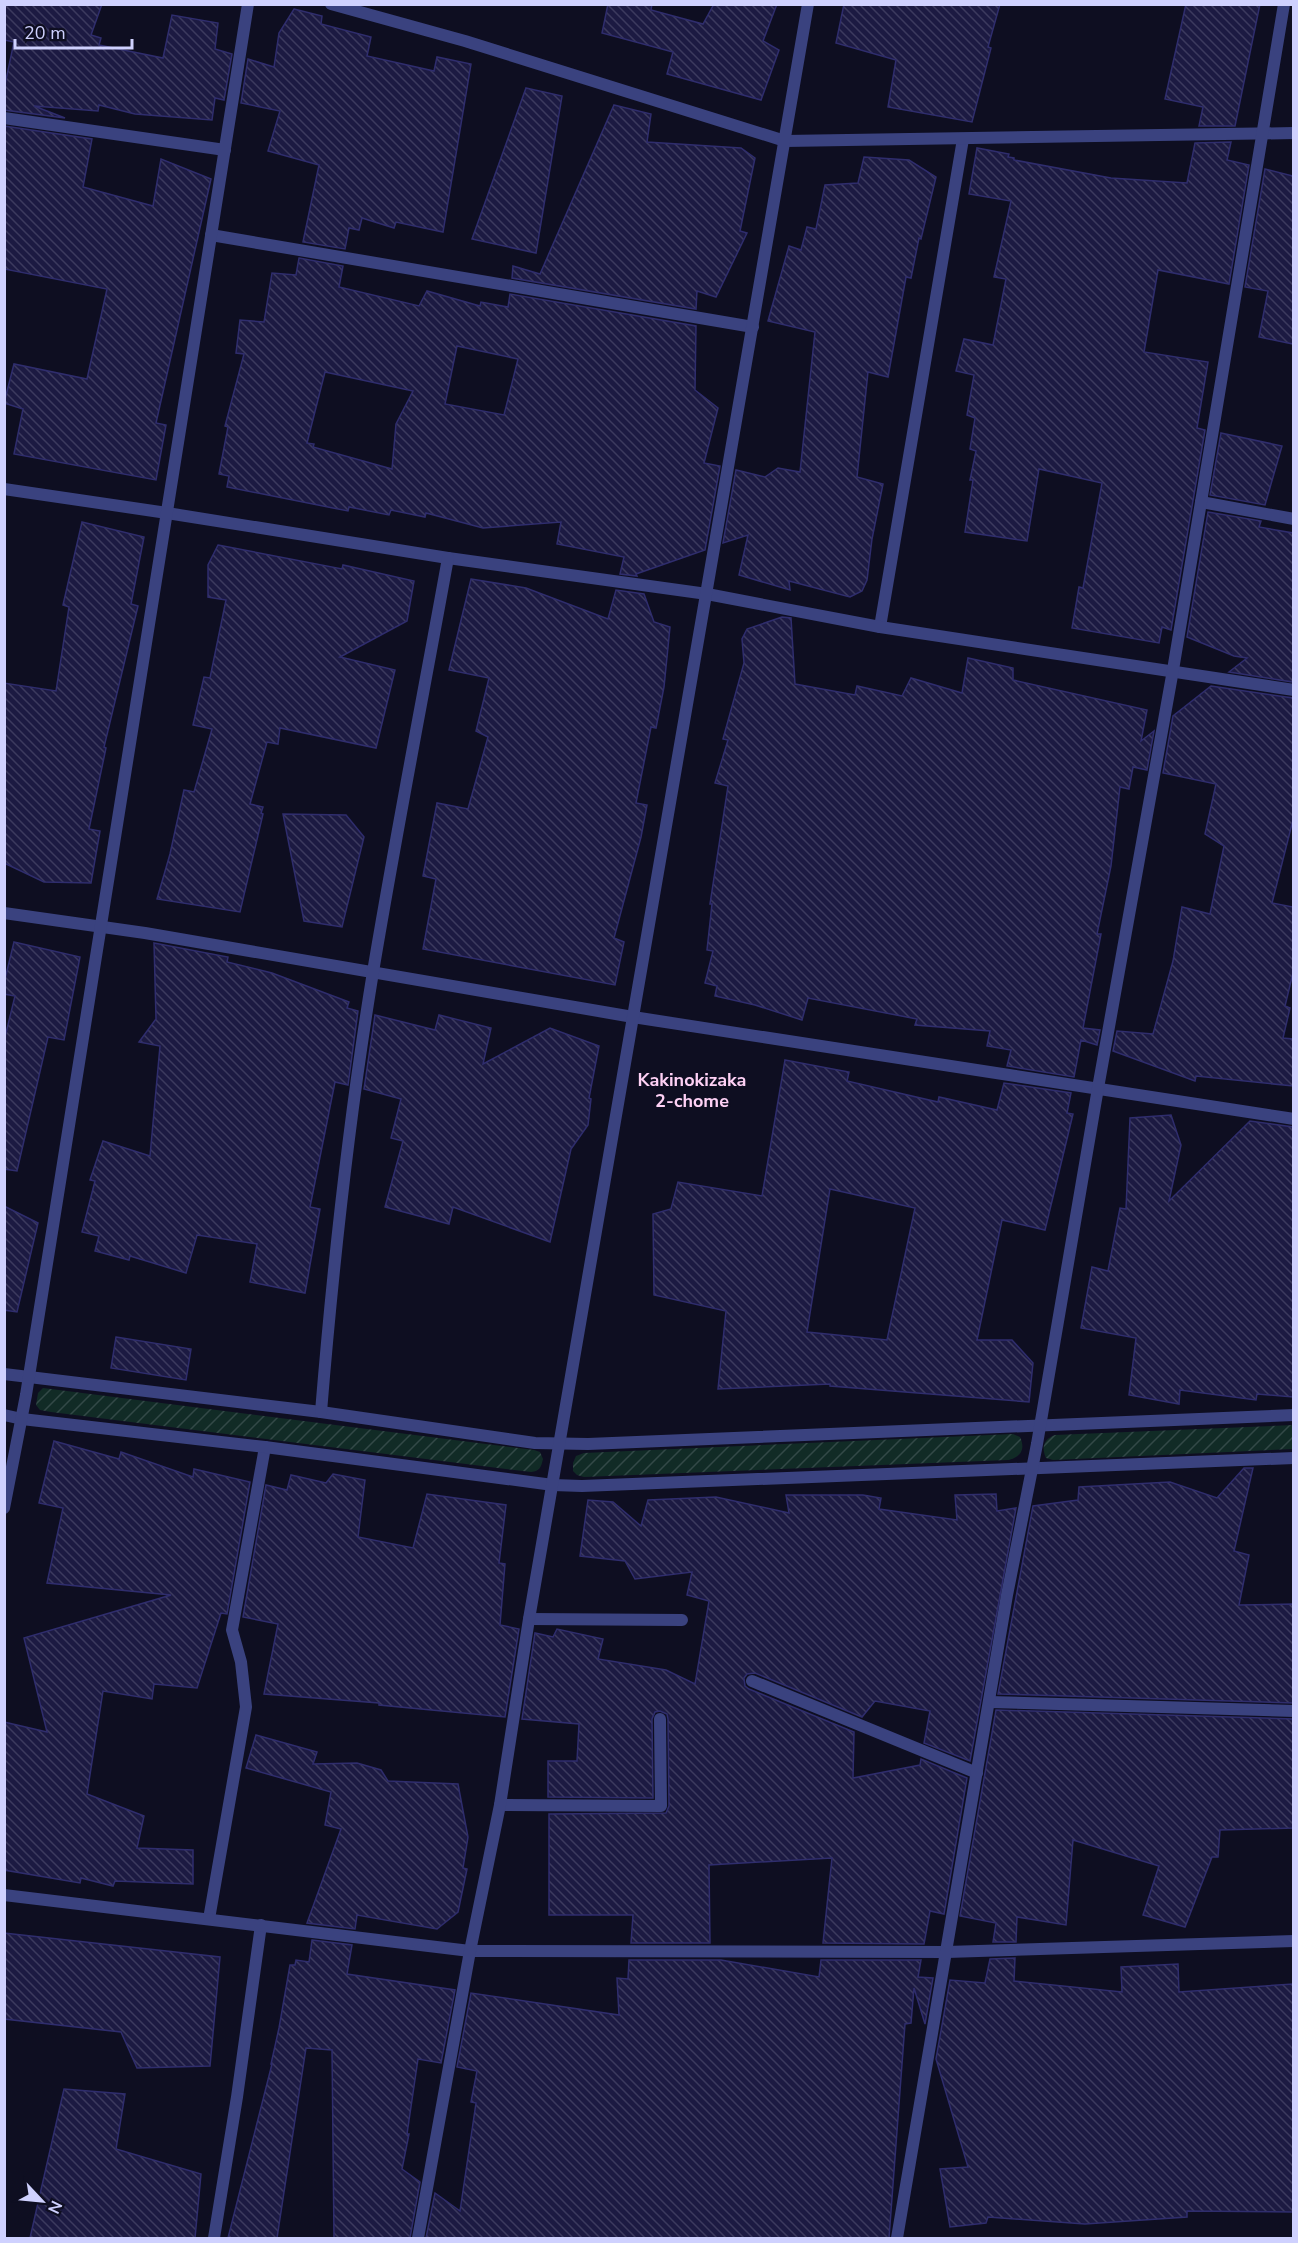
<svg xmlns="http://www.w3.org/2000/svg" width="1298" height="2243" font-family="'Nunito Sans',sans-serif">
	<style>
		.garden { fill: url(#garden-furrows) }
		.building { fill: url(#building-back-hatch); stroke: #2f2d6d; stroke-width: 1.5; fill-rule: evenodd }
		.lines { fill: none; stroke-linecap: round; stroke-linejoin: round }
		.service { stroke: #3a427f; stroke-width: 12 }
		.minor { stroke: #3a427f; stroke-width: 12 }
		.labels { text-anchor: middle; stroke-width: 4.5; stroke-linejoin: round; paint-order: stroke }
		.neighbourhood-label { font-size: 18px; font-weight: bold; fill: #fed1f5; stroke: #0e0e21 }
	</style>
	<defs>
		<pattern id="garden-furrows" width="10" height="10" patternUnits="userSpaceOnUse" patternTransform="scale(1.5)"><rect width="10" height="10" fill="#112b26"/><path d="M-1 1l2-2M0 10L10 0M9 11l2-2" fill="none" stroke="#334947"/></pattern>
		<pattern id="building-back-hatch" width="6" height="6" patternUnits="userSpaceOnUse" patternTransform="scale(1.5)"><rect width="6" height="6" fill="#1c1a42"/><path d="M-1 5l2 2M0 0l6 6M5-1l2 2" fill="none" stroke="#3c3a5e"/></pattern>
	</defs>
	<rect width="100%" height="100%" fill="#0e0e21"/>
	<g class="garden">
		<path d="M43,1388L534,1450L540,1452L543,1459C541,1467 540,1471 531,1472L51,1412L40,1410L36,1405L38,1393Z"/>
		<path d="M1293,1425V1449L1053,1460L1046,1458C1041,1447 1044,1439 1055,1435Z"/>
		<path d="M1013,1434L1020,1437C1026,1450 1020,1457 1008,1460L584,1477L577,1475L573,1471V1463L576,1456L584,1453Z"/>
	</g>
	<g class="building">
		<path d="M4,4H102L91,35L101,38L99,45L163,58L172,15L218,23L215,49L232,54L224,100L215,98L212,120L135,114L99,105L98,111L34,106L65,118L4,110V89L14,42L4,40Z"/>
		<path d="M608,4H652L651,10L703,24L714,4H777L763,41L779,50L761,100L667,74L673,52L602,33Z"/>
		<path d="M844,4H1000L988,47L991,48L972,122L888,107L896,60L836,43Z"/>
		<path d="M1186,4H1260L1235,126H1199L1203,107L1165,99Z"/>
		<path d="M294,9L322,16L321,24L371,37L367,56L434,71L437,57L471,64L443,232L396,222L394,228L362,218L359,230L349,228L345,249L303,242L319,165L268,151L280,111L241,103L248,59L274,67L279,33Z"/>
		<path d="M526,88L562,96L536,253L472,239Z"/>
		<path d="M614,105L651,114L647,142L741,148L755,158L740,231L747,233L716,297L697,291L696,309L512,278L513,266L540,274Z"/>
		<path d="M4,126L92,139L83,187L153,206L161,159L211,179L156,423L166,425L156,480L14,454L23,409L4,403L14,364L87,379L107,289L4,269Z"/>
		<path d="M1231,142L1227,160L1249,165L1229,284L1158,270L1144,352L1208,362L1197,428L1205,430L1171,630L1162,627L1159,643L1072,628L1079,587L1083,588L1102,483L1039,469L1027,541L965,532L973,480H970L976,451L970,449L975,418L967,415L974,375L956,371L964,339L993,345L1006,279L994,277L1011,201L969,194L977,148L1009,154L1008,157L1014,158V160L1111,178L1187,183L1195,143Z"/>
		<path d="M864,157L909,160L936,177L921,239L919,238L911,278L906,277L888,377L868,372L857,477L883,484L872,539L867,580L862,591L850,597L789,581L790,590L739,575L748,535L723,543L736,470L765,477L778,468L800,472L815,332L768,321L789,246L801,250L807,227L816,229L825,185L858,183Z"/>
		<path d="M1265,169L1293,176V344L1259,337L1268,291L1245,287Z"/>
		<path d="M299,258L343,266L339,287L419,306L427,291L480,306L481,302L508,307L510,294L696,326L695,390L718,408L704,463L720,466L705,550L636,574L637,576L620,574L624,557L557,544L561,522L483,528L426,513L425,517L391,510L389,515L349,507L348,511L227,487L229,476L219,474L228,427L225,426L244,354L236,353L240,320L264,322L272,273L296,275ZM457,346L518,359L504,415L445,404ZM325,372L413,391L396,424L392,469L313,447L314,444L307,443Z"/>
		<path d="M1221,433L1282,446L1265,505L1210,495Z"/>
		<path d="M1208,512L1261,521L1259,527L1293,533V682L1229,672L1247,658L1234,656L1187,637Z"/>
		<path d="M82,522L144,537L131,604L138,606L104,747L106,748L89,829L100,831L91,883L44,882L4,863V683L56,691L69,607L63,605Z"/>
		<path d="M218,545L342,569L343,565L414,581L407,621L340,657L395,670L376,748L280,728L278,744L267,742L250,804L263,807L261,813L263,814L240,912L157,899L170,854L184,790L194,792L212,729L193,725L204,677L210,678L226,600L208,597V565Z"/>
		<path d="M471,579L526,588L608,619L616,590L644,594L654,622L670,627L664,687L656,728L651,727L636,803L647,805L641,837L614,938L624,942L615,985L423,949L436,879L423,876L437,803L468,809L488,737L476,731L489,678L449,670Z"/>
		<path d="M782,617L791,618L795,684L855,695L857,686L902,696L911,678L962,693L968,658L1013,668V680L1147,710L1141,741L1154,731L1147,770L1133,767L1129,789L1120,787L1111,866L1097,934H1101L1083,1028L1100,1030L1097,1045L1081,1040L1074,1077L1007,1066L1011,1050L987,1046L990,1031L915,1025L917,1019L808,998L802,1020L755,1005L715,996L717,986L705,983L713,951L707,950L712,904H710L728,786L715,783L728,740L723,739L744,663L742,639L747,629Z"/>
		<path d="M1211,686L1293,698V820L1272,903L1293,907V973L1285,1006L1290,1008L1283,1038L1293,1039V1086L1196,1076L1195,1081L1113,1051L1117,1031L1153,1034L1173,961L1182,907L1210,914L1224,846L1205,834L1216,784L1163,773L1173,716Z"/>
		<path d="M283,814L346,815L364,837L342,927L304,921Z"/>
		<path d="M14,942L80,957L64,1040L48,1037L17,1171L4,1169V1041L15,996L4,994V983Z"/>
		<path d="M154,943L228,957L227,962L272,973L349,1002L347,1008L358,1011L348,1085L335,1082L310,1207L320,1209L305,1293L250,1282L257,1244L197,1235L186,1273L130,1256L129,1260L95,1251L99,1236L82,1232L95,1181L90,1180L103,1141L150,1156L160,1046L139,1042L156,1019Z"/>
		<path d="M375,1015L435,1030L439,1015L491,1028L483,1064L550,1028L599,1046L589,1098L591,1099L588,1125L571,1149L550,1242L453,1207L449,1224L385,1207L403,1141L391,1138L401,1099L364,1089Z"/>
		<path d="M785,1060L849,1072L847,1081L938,1102L939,1097L997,1110L1004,1083L1071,1093L1067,1113L1073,1114L1045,1230L1002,1220L977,1340H1012L1033,1363L1029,1402L830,1386V1384L718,1389L726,1311L654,1295L653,1214L671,1209L678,1182L762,1196ZM830,1189L915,1208L887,1340L807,1332Z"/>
		<path d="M1171,1115L1181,1145L1169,1201L1250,1121L1293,1127V1397L1257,1394L1256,1400L1180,1390L1179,1404L1129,1395L1136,1338L1081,1328L1092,1267L1108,1271L1120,1208L1126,1209L1130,1118Z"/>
		<path d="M4,1206L38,1223L17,1312L4,1310Z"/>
		<path d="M116,1337L191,1349L186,1380L111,1368Z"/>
		<path d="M54,1441L119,1459L121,1452L193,1477L194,1469L250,1482L227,1614L221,1613L197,1688L154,1684L152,1699L103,1691L87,1794L144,1816L137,1848L193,1850V1884L115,1881L113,1886L81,1878L80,1883L4,1870V1722L47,1732L24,1638L171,1595L47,1583L63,1508L39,1503Z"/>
		<path d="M1244,1468H1253L1234,1551L1249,1555L1239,1605L1293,1604V1703L998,1694L1033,1506L1078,1500L1079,1487L1170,1482L1217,1498Z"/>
		<path d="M333,1474L365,1480L358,1537L413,1548L427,1494L506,1505L499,1563L505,1564L500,1625L519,1629L505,1717L379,1705V1703L264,1694L278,1624L243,1617L266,1485L287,1490L291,1475L326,1483Z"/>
		<path d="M996,1494L997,1511L1016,1508L970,1761L924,1743L930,1711L875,1701L862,1717L755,1673L747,1674L744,1678L745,1686L749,1689L854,1732L853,1778L920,1765L921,1759L967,1778L944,1914L930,1911L924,1944L823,1943L832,1858L709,1865L710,1943H631L633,1915H549V1814L666,1813L669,1806L668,1719L667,1714L660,1711L655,1712L652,1719L653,1798L548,1797V1761H577L579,1724L522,1719L535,1633L553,1637L557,1629L603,1639L598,1659L666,1670L695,1684L709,1601L687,1595L692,1572L635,1579L625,1561L580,1556L588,1500L613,1502L641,1526L648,1500L716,1497L789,1513L786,1495H863L881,1498L879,1509L957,1520L955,1495Z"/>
		<path d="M996,1710L1293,1719V1828L1220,1830L1218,1857H1212L1185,1927L1143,1915L1159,1866L1073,1840L1066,1925L1017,1917L1016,1942H993L996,1923L960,1916Z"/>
		<path d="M256,1735L317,1752L313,1764L357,1763L381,1770L388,1781L458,1784L468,1837L463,1868L467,1869L458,1912L437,1929L357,1915L355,1929L307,1923L341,1829L325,1825L331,1792L246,1768Z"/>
		<path d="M4,1933L220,1957L210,2066L137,2068L121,2032L4,2019Z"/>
		<path d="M312,1940L352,1945L347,1974L455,1990L441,2063L418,2059L407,2134H409L402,2169L420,2182L410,2238H334L332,2050L306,2048L277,2238H228L272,2064H271L279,2028L290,1965H295L296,1960L309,1962Z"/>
		<path d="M1015,1958L1014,1981L1122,1992L1121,1967L1178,1964L1179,1992L1293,1984V2212L1187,2211V2217L1085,2224L988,2217L986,2223L950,2227L940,2169L968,2167L936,2059L950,1980L985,1983L990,1959Z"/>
		<path d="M629,1960H721L819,1977L821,1960H921L918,1977L933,1978L925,2024L914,1988L911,2023L905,2024L889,2238H426L435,2193L460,2211L476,2103L471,2102L477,2071L457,2067L471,1993L619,2015L617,1978L628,1979Z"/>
		<path d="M64,2089L125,2094L116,2149L201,2174L195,2238H30Z"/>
	</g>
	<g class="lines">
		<g class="service">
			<path d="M1201,502L1294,519"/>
			<path d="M880,627L963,139"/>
			<path d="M529,1619L682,1620"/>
			<path d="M752,1681L977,1773"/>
			<path d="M989,1702L1294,1711"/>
			<path d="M500,1805L661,1806L660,1719"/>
			<path d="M209,1919L246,1707L241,1662L232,1630L265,1447"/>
			<path d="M214,2238L237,2097L261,1925"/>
		</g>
		<g class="minor">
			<path d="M331,4L465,41L785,141L1294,133"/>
			<path d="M4,118L225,150"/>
			<path d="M211,235L753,327"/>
			<path d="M4,489L167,513L448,558L707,594L880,627L1294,690"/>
			<path d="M4,913L145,933L633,1017L1294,1119"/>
			<path d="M4,1374L321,1412L535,1443L588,1444L1294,1415"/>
			<path d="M321,1412C333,1265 349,1118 373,972C396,834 423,696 448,558"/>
			<path d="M4,1415L22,1419L265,1447L553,1485L582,1486L1294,1458"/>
			<path d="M4,1508L26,1395L248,4"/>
			<path d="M4,1895L470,1951L947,1952L1294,1941"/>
			<path d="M418,2238L470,1951L500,1805L529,1619L808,4"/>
			<path d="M897,2238L1007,1595L1037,1444L1098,1088L1173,670L1284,4"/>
		</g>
	</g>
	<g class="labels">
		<g class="neighbourhood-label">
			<text x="692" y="1086">Kakinokizaka<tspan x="692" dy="21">2-chome</tspan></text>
		</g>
	</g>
	<rect width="1298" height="2243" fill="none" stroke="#cfd1fe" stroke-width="12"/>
	<g transform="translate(42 2201) rotate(116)" stroke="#0e0e21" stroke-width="4.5" paint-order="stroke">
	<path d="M0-4.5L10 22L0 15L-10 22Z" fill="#cfd1fe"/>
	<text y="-9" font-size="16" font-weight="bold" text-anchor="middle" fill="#cfd1fe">N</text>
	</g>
	<path d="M15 39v9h117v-9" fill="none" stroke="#cfd1fe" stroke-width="3"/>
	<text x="24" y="39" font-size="18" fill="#cfd1fe" stroke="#0e0e21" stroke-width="4.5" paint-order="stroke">20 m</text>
</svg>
